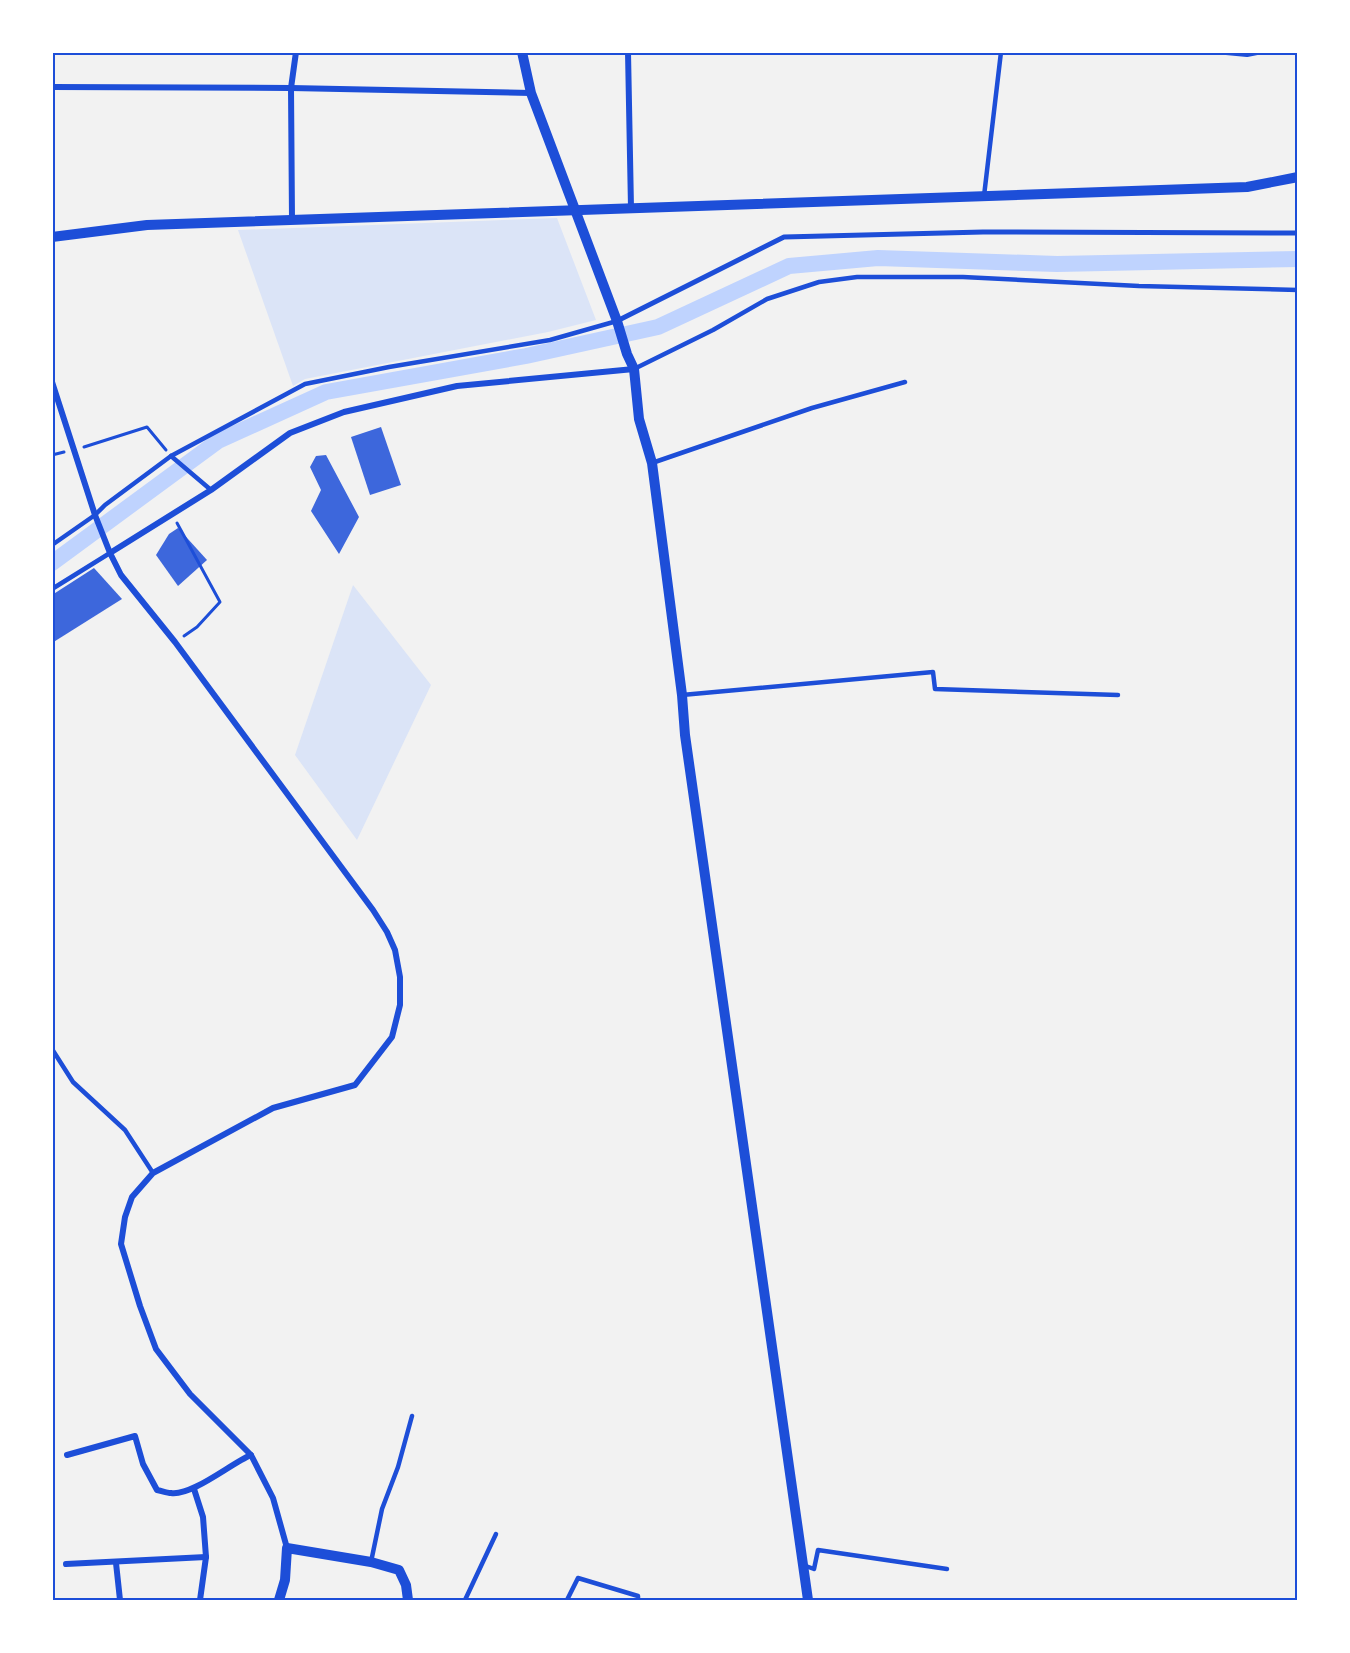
<svg xmlns="http://www.w3.org/2000/svg" width="1350" height="1653" font-family="'Alegreya Sans',sans-serif">
	<style>
		.green { fill: #dbe4f7 }
		.lines { fill: none; stroke-linecap: round; stroke-linejoin: round }
		.canal { stroke: #bfd3fe; stroke-width: 16 }
		.building { fill: #3d67dc }
		.path { stroke: #1d4ed8; stroke-width: 3 }
		.service { stroke: #1d4ed8; stroke-width: 4.5 }
		.pedestrian { stroke: #1d4ed8; stroke-width: 5 }
		.minor { stroke: #1d4ed8; stroke-width: 6 }
		.tertiary { stroke: #1d4ed8; stroke-width: 10 }
		.neatline { fill: none; stroke: #1d4ed8; stroke-width: 2 }
	</style>
	<rect width="100%" height="100%" fill="#f2f2f2"/>
	<g class="green">
		<path d="M557,218L596,320L548,332L305,379L293,386L238,230Z"/>
		<path d="M353,585L431,685L357,840L295,755Z"/>
	</g>
	<g class="lines">
		<path class="canal" d="M52,563L218,441L326,392L526,356L658,327L789,266L878,258L1057,264L1298,259"/>
	</g>
	<g class="building">
		<path d="M381,427L401,485L370,495L351,437Z"/>
		<path d="M326,455L359,517L339,554L311,511L321,490L310,467L316,456Z"/>
		<path d="M178,528L207,560L178,586L156,555L169,534Z"/>
		<path d="M94,568L122,599L52,643V595Z"/>
	</g>
	<g class="lines">
		<g class="path">
			<path d="M84,447L147,427L166,450"/>
			<path d="M52,455L64,452"/>
			<path d="M177,523L220,602L197,627L184,636"/>
		</g>
		<g class="service">
			<path d="M984,196L1001,52"/>
			<path d="M634,369L713,330L767,299L819,282L857,277H963L1139,286L1298,290"/>
			<path d="M171,456L211,490"/>
			<path d="M652,463L812,408L905,382"/>
			<path d="M52,545L95,515L105,505L171,456L305,384L389,367L550,340L617,321"/>
			<path d="M52,589L110,553"/>
			<path d="M682,695L933,672L935,689L1118,695"/>
			<path d="M52,1049L73,1082L125,1130L153,1173"/>
			<path d="M371,1562L382,1509L398,1467L412,1416"/>
			<path d="M803,1565L814,1569L818,1550L947,1569"/>
			<path d="M465,1600L496,1534"/>
			<path d="M567,1600L578,1578L638,1596V1600"/>
		</g>
		<path class="pedestrian" d="M617,321L784,237L983,232L1298,233"/>
		<g class="minor">
			<path d="M628,52L631,208"/>
			<path d="M1226,52L1247,54L1257,52"/>
			<path d="M52,87L291,88L531,93"/>
			<path d="M292,220L291,88L296,52"/>
			<path d="M52,382L95,515L110,553"/>
			<path d="M67,1455L135,1436L143,1464L157,1490C162,1491 167,1493 171,1493C192,1496 230,1464 251,1455"/>
			<path d="M194,1489L203,1517L206,1557L200,1600"/>
			<path d="M287,1548L273,1498L251,1455L190,1394L156,1349L140,1306L121,1244L125,1217L132,1197L153,1173L273,1108L355,1085L392,1037L400,1005V977L395,950L387,932L373,910L175,642L121,575L110,553L211,490L290,433L344,412L457,386L634,369"/>
			<path d="M116,1563L120,1600"/>
			<path d="M66,1564L206,1557"/>
		</g>
		<g class="tertiary">
			<path d="M522,52L531,93L617,321L627,354L634,369L639,419L652,463L682,695L685,735L808,1600"/>
			<path d="M52,237L147,225L1247,187L1298,177"/>
			<path d="M279,1600L285,1580L287,1548L371,1562L399,1570L406,1585L408,1600"/>
		</g>
	</g>
	<rect width="1350" height="1653" fill="none" stroke="#ffffff" stroke-width="108"/>
	<rect x="54" y="54" width="1242" height="1545" class="neatline"/>
</svg>
